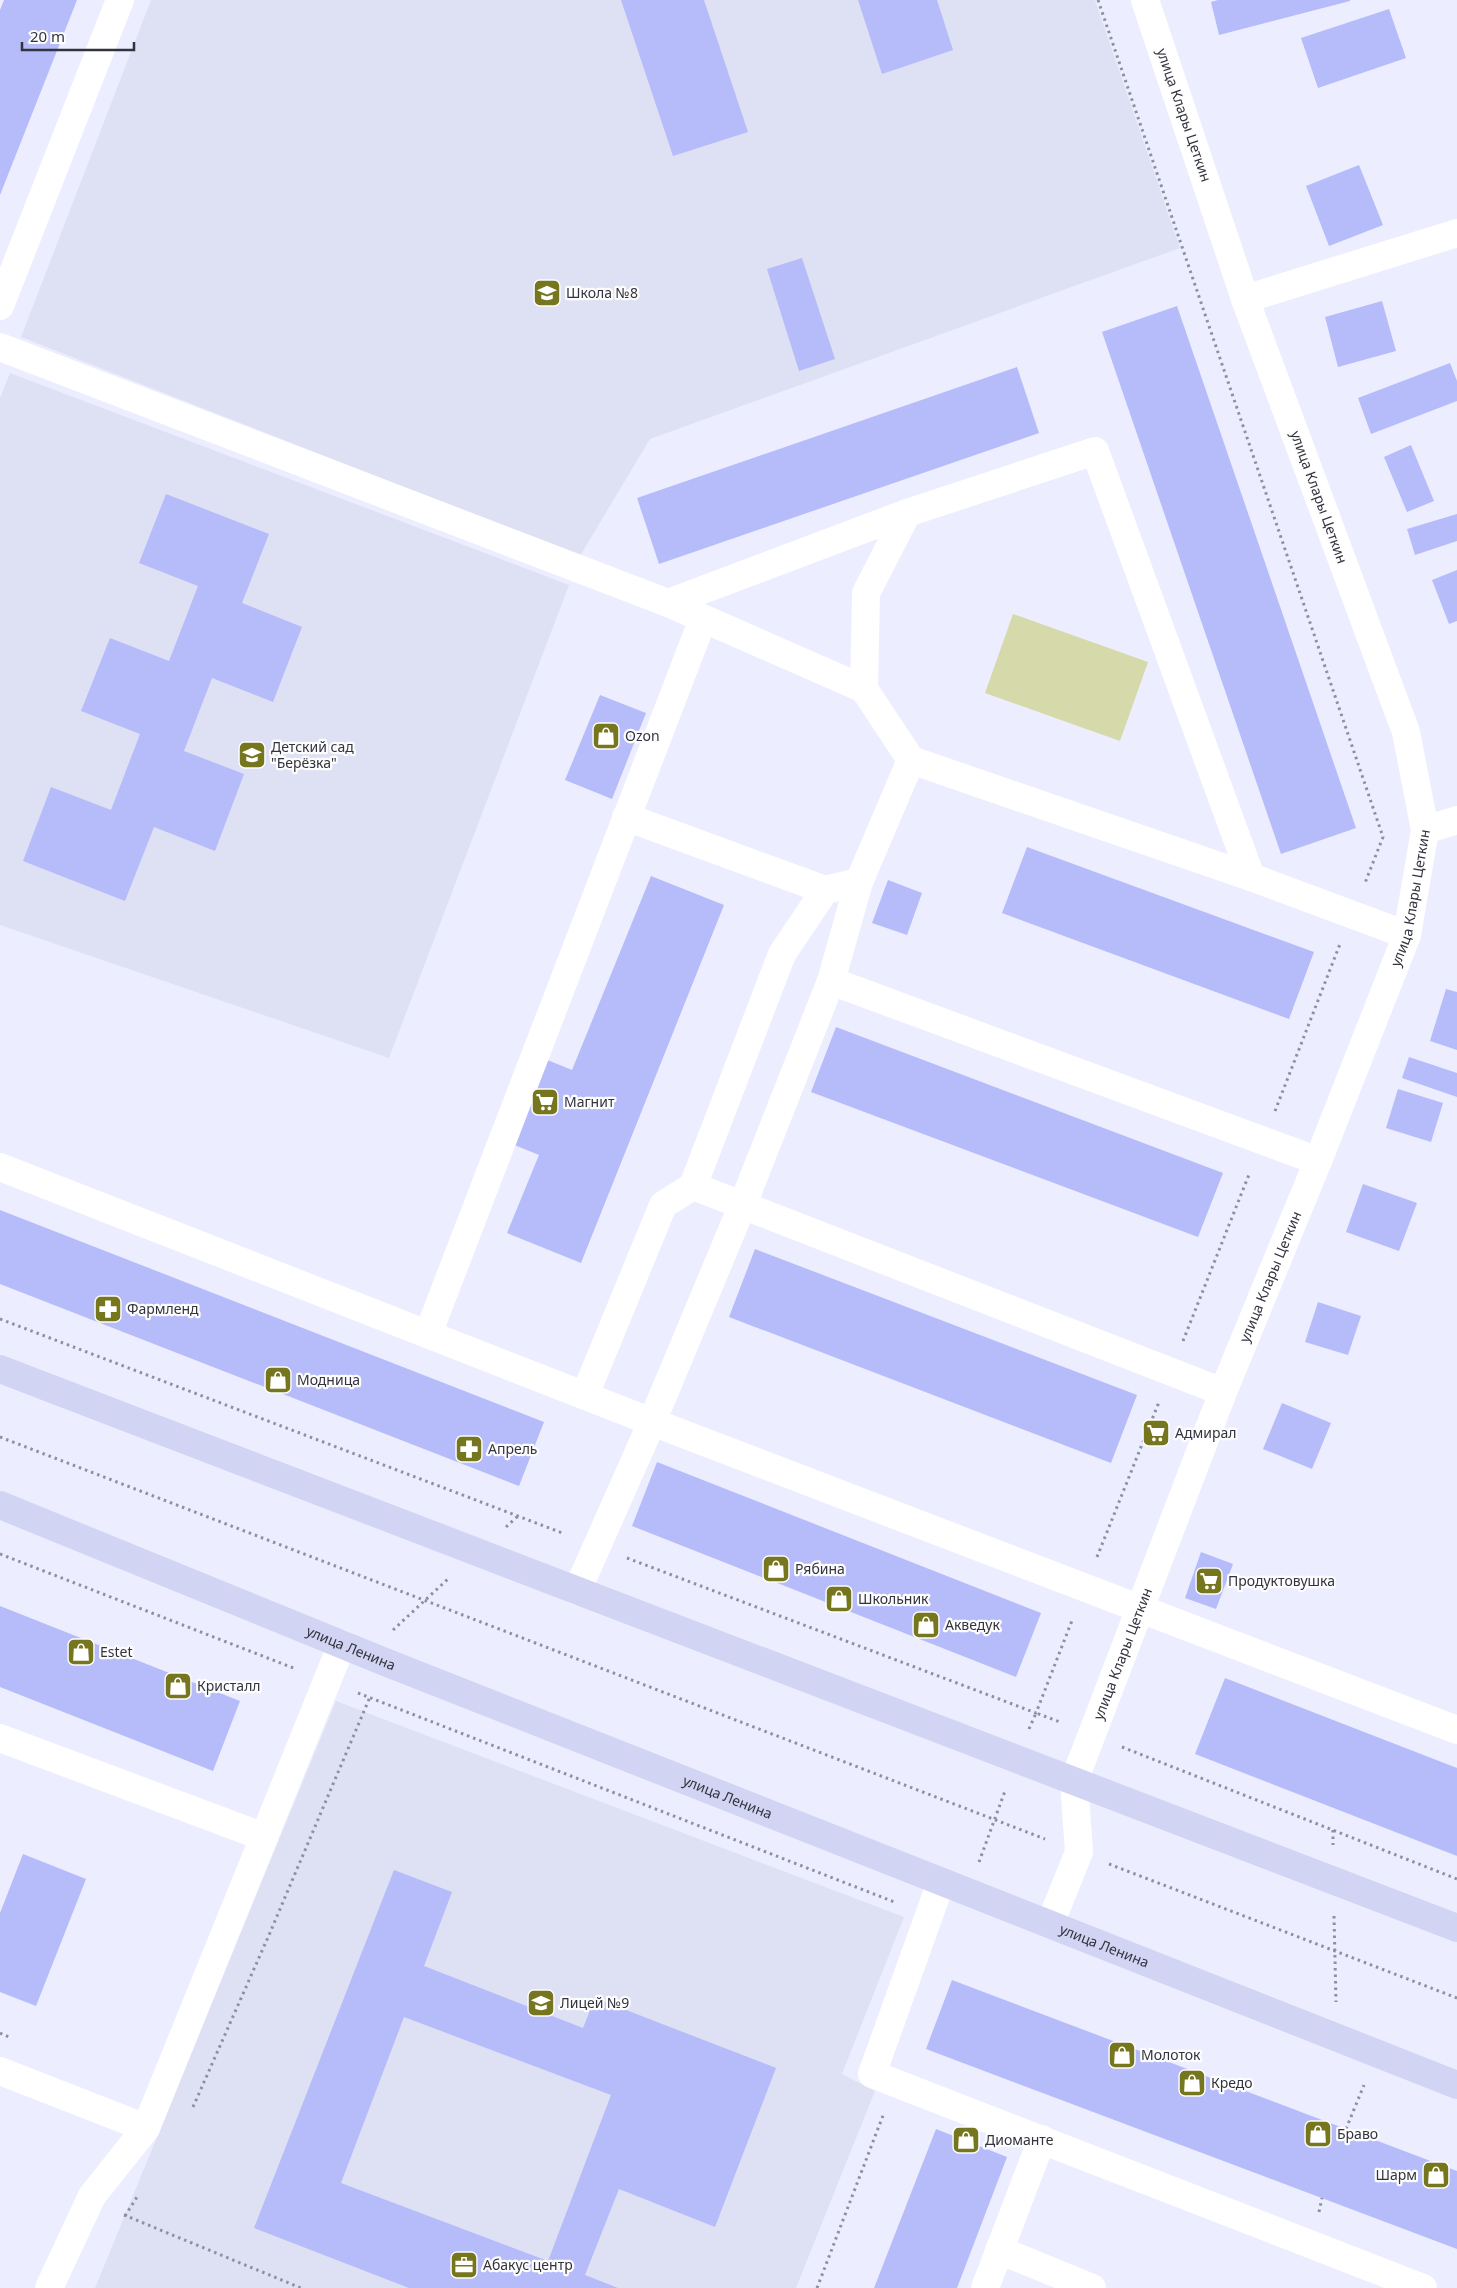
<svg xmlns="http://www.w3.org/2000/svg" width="1457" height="2288" font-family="'Noto Sans',sans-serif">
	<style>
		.built { fill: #dee0f4 }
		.green { fill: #d6d9a9 }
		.building { fill: #b6bbfa; fill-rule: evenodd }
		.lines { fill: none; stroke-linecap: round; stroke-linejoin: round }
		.path { stroke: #8e909e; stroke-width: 3; stroke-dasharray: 2.5 4; stroke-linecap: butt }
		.minor { stroke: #fff; stroke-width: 28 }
		.major { stroke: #d2d4f3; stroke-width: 28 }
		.labels { text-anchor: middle; stroke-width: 4.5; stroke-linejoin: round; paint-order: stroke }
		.street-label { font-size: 14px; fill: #32333e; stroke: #fdfdfd }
		.poi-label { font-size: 14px; fill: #32333e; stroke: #fdfdfd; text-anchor: start }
	</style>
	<rect width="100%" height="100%" fill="#eceeff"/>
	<g class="built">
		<path d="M151,0H1095L1180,248L650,439L580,556L21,337Z"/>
		<path d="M10,373L569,585L389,1058L0,925V398Z"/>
		<path d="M336,1701L904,1917L842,2074L875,2091L796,2288H95Z"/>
	</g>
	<path class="green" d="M1013,614L1148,662L1120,741L985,693Z"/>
	<g class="building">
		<path d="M4,0H77L0,195V10Z"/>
		<path d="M621,0H704L748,132L673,156Z"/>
		<path d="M858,0H937L953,50L882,74Z"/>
		<path d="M1218,0H1350V1L1219,35L1211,2Z"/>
		<path d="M1389,9L1406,58L1318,88L1301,38Z"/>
		<path d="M1359,165L1383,225L1329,246L1306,186Z"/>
		<path d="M802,258L835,359L799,371L767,269Z"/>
		<path d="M1382,301L1396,351L1338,367L1325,317Z"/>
		<path d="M1177,306L1356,828L1281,854L1102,332Z"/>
		<path d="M1450,363L1457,381V401L1371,434L1358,398Z"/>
		<path d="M1017,367L1039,433L659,564L637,498Z"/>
		<path d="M1411,445L1434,501L1407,512L1384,457Z"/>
		<path d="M166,494L269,534L242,603L302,627L273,702L212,678L184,751L244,774L215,851L154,827L125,901L23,861L51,787L111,810L140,734L81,711L110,638L169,661L198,586L139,563Z"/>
		<path d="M1457,514V541L1415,555L1407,529Z"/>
		<path d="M1457,570V621L1449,624L1432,580Z"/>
		<path d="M600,695L646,713L612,799L565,780Z"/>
		<path d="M1027,847L1314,952L1289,1019L1002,913Z"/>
		<path d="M651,876L724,905L581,1263L507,1233L539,1155L512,1144L545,1059L572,1070Z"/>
		<path d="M888,880L922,893L907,935L872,923Z"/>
		<path d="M1446,989L1457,992V1050L1430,1041Z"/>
		<path d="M836,1027L1223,1173L1198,1237L811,1092Z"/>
		<path d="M1409,1057L1457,1073V1097L1402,1078Z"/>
		<path d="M1398,1089L1443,1103L1431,1142L1386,1128Z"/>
		<path d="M1363,1184L1417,1203L1399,1251L1346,1232Z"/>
		<path d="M0,1210L544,1422L519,1486L0,1284Z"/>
		<path d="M755,1249L1137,1395L1111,1463L729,1317Z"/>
		<path d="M1318,1302L1361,1316L1348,1355L1305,1342Z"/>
		<path d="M1282,1403L1331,1423L1312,1469L1263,1449Z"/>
		<path d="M657,1462L1041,1613L1016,1677L632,1526Z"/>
		<path d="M1201,1552L1233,1564L1216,1609L1185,1598Z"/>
		<path d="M0,1606L240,1701L213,1771L0,1687Z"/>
		<path d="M1225,1678L1457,1768V1856L1195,1754Z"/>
		<path d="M23,1854L86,1879L36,2006L0,1992V1913Z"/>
		<path d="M394,1870L452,1892L424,1966L583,2028L595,1998L776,2068L715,2227L619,2189L585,2275L618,2288H409L254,2228ZM404,2017L611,2095L548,2261L341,2183Z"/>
		<path d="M952,1980L1457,2171V2249L926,2049Z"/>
		<path d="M936,2129L1007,2157L957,2288H874Z"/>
	</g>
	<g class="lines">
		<g class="path">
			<path d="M1098,0L1383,837L1365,883"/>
			<path d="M1275,1111L1340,944"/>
			<path d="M0,1319L565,1534"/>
			<path d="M1183,1341L1250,1172"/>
			<path d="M0,1437L1045,1839"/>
			<path d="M506,1527L518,1516"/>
			<path d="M0,1554L296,1669"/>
			<path d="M1097,1557L1159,1402"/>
			<path d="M627,1558L1036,1713L1073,1618"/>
			<path d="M393,1630L449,1578"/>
			<path d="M358,1693L897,1903"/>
			<path d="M1029,1729L1036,1713L1060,1722"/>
			<path d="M1122,1747L1457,1879"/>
			<path d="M1333,1830V1845"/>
			<path d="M979,1862L1005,1791"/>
			<path d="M1109,1864L1457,1998"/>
			<path d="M1334,1916L1336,2002"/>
			<path d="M0,2033L9,2037"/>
			<path d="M193,2107L269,1935L370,1697"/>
			<path d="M1346,2129L1364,2085"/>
			<path d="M1319,2212L1322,2198"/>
			<path d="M124,2215L301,2288"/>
			<path d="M125,2216L137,2197"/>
			<path d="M817,2288L884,2113"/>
		</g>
		<g class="minor">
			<path d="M1245,299L1457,233"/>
			<path d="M0,306L120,0"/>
			<path d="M0,347L668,603L864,689L911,760L1251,877L1407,935"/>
			<path d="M668,603L907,513L1095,451L1251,877"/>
			<path d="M864,689L866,593L907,513"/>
			<path d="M626,817L825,890"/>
			<path d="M1425,830L1457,820"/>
			<path d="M831,981L1318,1161"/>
			<path d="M0,1167L652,1422L1457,1730"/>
			<path d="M693,1186L1223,1392"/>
			<path d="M428,1334L703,619"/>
			<path d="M585,1395L663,1205L693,1186L782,954L825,890L859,882"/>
			<path d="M577,1591L652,1422L743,1204L831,981L859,882L911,760"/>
			<path d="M0,1738L264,1837L342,1644"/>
			<path d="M941,1882L872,2074L1423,2288"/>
			<path id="s1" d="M1050,1924L1079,1852L1074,1781L1223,1392L1318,1161L1407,935L1425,830L1406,732L1245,299L1145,0"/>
			<path d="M0,2071L146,2128"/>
			<path d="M999,2250L1092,2288"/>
			<path d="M49,2288L92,2196L146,2128L264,1837"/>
			<path d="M985,2288L1042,2139"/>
		</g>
		<g class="major">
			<path d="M0,1369L1457,1928"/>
			<path id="s2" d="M0,1505L385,1662L1457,2085"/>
		</g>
	</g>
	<defs>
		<g id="school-square" transform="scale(1.4375)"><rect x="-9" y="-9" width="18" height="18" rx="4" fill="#75761d" stroke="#fdfdfd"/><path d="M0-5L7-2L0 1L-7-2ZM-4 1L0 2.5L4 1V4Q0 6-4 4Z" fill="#fff"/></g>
		<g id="shop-square" transform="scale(1.4375)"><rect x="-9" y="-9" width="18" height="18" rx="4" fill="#75761d" stroke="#fdfdfd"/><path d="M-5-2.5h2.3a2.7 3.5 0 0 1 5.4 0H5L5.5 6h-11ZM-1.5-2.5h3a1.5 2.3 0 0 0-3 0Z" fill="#fff"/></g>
		<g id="supermarket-square" transform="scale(1.4375)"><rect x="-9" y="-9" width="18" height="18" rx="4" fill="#75761d" stroke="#fdfdfd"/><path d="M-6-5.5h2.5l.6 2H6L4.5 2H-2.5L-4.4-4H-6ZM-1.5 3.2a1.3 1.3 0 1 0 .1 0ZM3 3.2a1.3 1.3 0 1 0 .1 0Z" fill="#fff"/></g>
		<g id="pharmacy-square" transform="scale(1.4375)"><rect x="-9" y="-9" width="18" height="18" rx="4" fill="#75761d" stroke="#fdfdfd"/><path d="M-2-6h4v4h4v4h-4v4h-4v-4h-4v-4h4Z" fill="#fff"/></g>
		<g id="office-square" transform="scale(1.4375)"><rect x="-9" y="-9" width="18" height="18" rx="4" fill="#75761d" stroke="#fdfdfd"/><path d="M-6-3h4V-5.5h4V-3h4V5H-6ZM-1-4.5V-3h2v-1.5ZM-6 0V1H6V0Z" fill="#fff"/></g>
	</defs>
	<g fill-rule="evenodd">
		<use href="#school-square" x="547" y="293"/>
		<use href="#shop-square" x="606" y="736"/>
		<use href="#school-square" x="252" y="755"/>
		<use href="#supermarket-square" x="545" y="1102"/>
		<use href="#pharmacy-square" x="108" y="1309"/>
		<use href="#shop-square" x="278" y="1380"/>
		<use href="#supermarket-square" x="1156" y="1433"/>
		<use href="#pharmacy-square" x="469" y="1449"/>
		<use href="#shop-square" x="776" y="1569"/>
		<use href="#supermarket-square" x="1209" y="1581"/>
		<use href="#shop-square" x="839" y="1599"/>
		<use href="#shop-square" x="926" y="1625"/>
		<use href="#shop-square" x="81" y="1652"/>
		<use href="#shop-square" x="178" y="1686"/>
		<use href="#school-square" x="541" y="2003"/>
		<use href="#shop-square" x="1122" y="2055"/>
		<use href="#shop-square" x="1192" y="2083"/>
		<use href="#shop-square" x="1318" y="2134"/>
		<use href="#shop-square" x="966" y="2140"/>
		<use href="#shop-square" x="1436" y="2175"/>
		<use href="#office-square" x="464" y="2265"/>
	</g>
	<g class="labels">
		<g class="street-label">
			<text transform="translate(1184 115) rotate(71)" y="5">улица Клары Цеткин</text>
			<text transform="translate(1319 497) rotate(70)" y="5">улица Клары Цеткин</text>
			<text dy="5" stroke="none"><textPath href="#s1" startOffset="1095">улица Клары Цеткин</textPath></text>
			<text dy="5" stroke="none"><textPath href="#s1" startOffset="690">улица Клары Цеткин</textPath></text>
			<text dy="5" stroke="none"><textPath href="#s2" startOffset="379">улица Ленина</textPath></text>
			<text dy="5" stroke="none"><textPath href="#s1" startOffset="285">улица Клары Цеткин</textPath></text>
			<text dy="5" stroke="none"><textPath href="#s2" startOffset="784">улица Ленина</textPath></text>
			<text dy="5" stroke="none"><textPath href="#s2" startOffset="1189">улица Ленина</textPath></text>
		</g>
		<g class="poi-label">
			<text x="566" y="298">Школа №8</text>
			<text x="625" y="741">Ozon</text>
			<text x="271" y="752">Детский сад<tspan x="271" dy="16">"Берёзка"</tspan></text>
			<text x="564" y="1107">Магнит</text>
			<text x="127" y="1314">Фармленд</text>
			<text x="297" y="1385">Модница</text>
			<text x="1175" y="1438">Адмирал</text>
			<text x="488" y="1454">Апрель</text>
			<text x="795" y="1574">Рябина</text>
			<text x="1228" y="1586">Продуктовушка</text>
			<text x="858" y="1604">Школьник</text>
			<text x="945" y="1630">Акведук</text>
			<text x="100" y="1657">Estet</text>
			<text x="197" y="1691">Кристалл</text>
			<text x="560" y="2008">Лицей №9</text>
			<text x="1141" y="2060">Молоток</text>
			<text x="1211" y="2088">Кредо</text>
			<text x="1337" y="2139">Браво</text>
			<text x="985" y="2145">Диоманте</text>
			<text x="1417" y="2180" text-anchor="end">Шарм</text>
			<text x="483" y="2270">Абакус центр</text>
		</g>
	</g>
	<path d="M22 42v8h112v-8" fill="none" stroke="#32333e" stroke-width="2.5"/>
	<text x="30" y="42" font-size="15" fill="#32333e" stroke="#fdfdfd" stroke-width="4" paint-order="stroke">20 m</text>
</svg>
